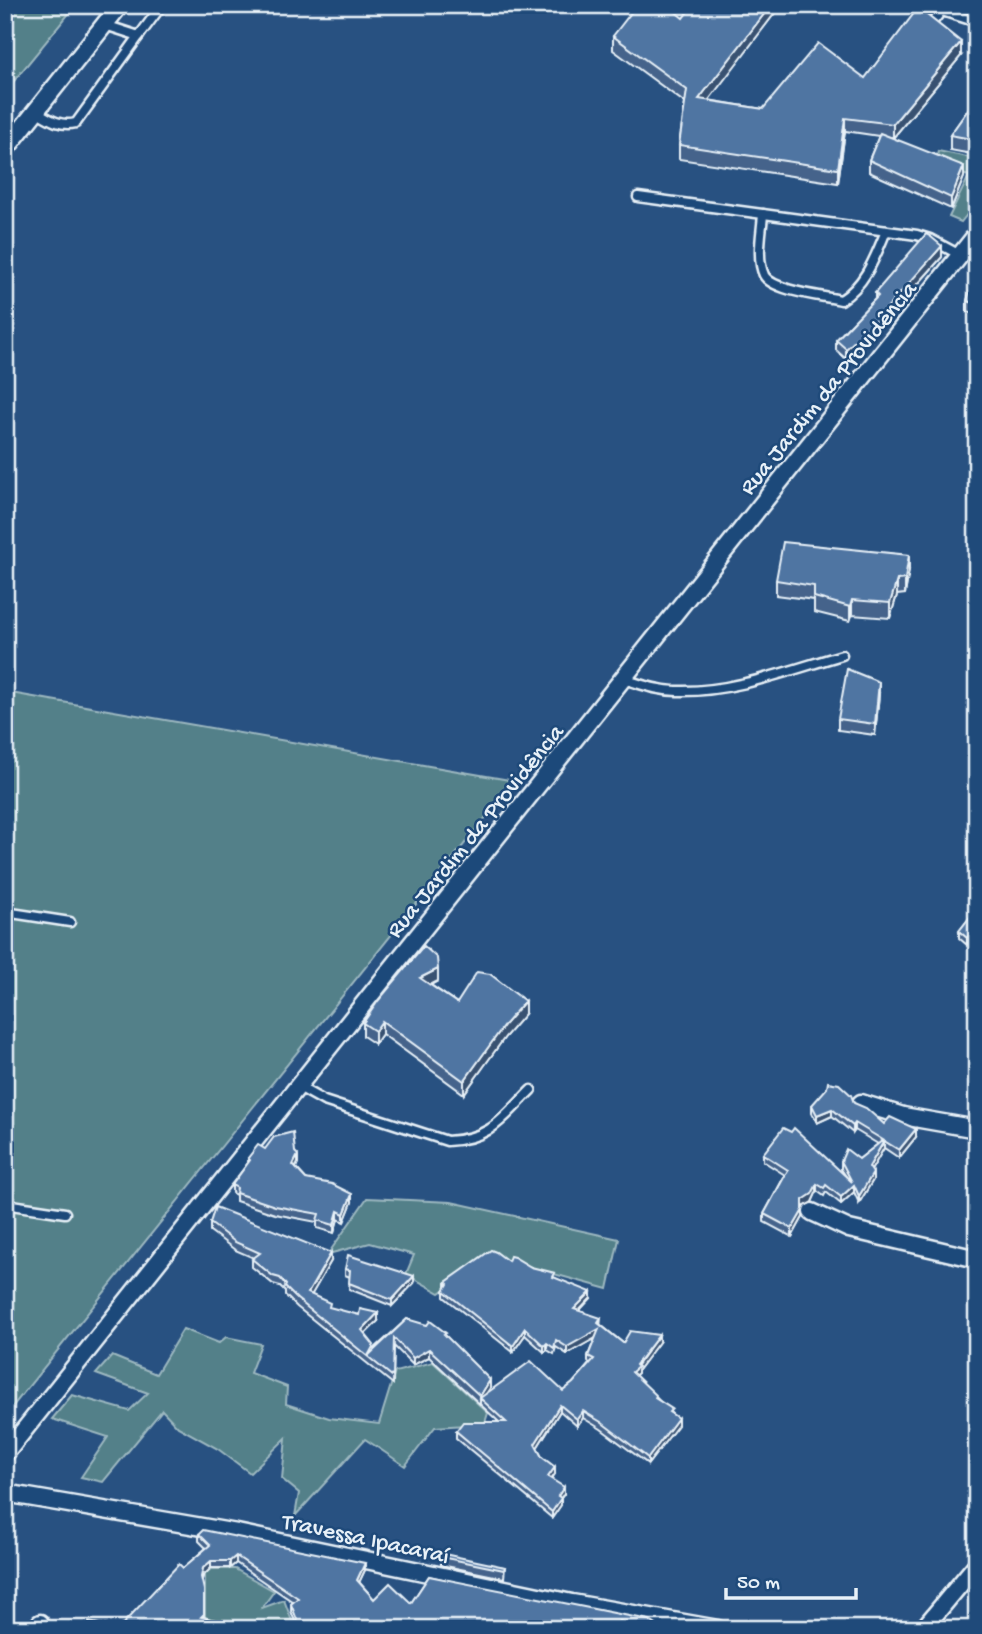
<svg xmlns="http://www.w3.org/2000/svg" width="982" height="1634" font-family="'Gochi Hand',sans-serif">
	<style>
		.green { fill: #528089; stroke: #9db8c0; stroke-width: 2 }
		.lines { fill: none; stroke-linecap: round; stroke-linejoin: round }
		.lane-casing { stroke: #e8f1f8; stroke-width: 13 }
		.street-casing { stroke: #e8f1f8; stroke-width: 21 }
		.lane { stroke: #1f4a7a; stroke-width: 8 }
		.street { stroke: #1f4a7a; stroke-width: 16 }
		.wall { fill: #45648b; stroke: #e8f1f8; stroke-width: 2 }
		.shaded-wall { fill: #385171; stroke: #e8f1f8; stroke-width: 2 }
		.building { fill: #5074a2; stroke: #e8f1f8; stroke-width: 2 }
		.labels { text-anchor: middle; stroke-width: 5; stroke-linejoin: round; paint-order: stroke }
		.street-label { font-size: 24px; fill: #e8f1f8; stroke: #1f4a7a }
	</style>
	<rect width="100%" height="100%" fill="#285181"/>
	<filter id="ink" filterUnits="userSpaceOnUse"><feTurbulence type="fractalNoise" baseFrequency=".0143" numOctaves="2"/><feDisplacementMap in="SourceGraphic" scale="14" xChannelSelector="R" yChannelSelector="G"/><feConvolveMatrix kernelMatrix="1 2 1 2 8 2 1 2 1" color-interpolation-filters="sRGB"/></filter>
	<g filter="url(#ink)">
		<g class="green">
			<path d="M5,5H76L5,92Z"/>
			<path d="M938,151L977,159V202L961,222L949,217L969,176L935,166Z"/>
			<path d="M5,692L515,781L5,1416Z"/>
			<path d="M367,1198L451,1202L619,1239L608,1289L489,1256L440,1293L406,1274L414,1255L370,1243L328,1254Z"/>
			<path d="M183,1329L219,1343L226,1337L261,1344L250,1373L287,1387L286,1404L329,1418L379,1424L395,1372L433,1362L488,1413L482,1432L466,1425L435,1427L405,1466L365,1439L295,1516L299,1493L282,1479L286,1438L250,1473L218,1449L178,1427L162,1410L103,1482L81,1477L108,1437L52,1419L72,1395L129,1411L148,1393L96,1374L112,1356L156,1374Z"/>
			<path d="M205,1569H235L274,1591L262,1608L284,1600L295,1629H235L205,1622Z"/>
		</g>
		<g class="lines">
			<g class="lane-casing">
				<g id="lane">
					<path d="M942,11L977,22"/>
					<path d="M931,24L946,5"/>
					<path d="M105,25L139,36L162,5"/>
					<path d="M36,111C49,119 60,127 76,123L139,36"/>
					<path d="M638,197L917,235L930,239L960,255"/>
					<path d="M763,214C762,231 756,258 764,275C772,291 823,296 841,300C866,284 875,257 886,231"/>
					<path d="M623,679C641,684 658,691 677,691C731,693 790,670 842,655"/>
					<path d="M5,912L70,922"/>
					<path d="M299,1087L324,1101L447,1141C491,1139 502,1119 531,1090"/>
					<path d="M5,1204L65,1213"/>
				</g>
			</g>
			<g class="street-casing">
				<g id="street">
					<path d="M5,150L120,5"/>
					<path d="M861,1103L903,1116L977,1129"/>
					<path d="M812,1212L849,1229L977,1259"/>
					<path d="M5,1454L977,234"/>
					<path d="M5,1493L237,1533L572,1603L718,1629"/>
					<path d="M37,1629L40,1623"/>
					<path d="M923,1629L977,1564"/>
				</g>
			</g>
			<use href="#lane" class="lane"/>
			<use href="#street" class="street"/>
		</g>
		<g class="wall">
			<path d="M693,5H781L708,100L763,109L865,78L961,56L893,138L891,137L964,177L951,209L869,172V160L879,136L845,131L838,183L679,159V145L685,103L613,50V36L683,18Z"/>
			<path d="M977,97V155L950,150V135Z"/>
			<path d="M942,257L871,337L846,359L836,350V340L875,299V293Z"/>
			<path d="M977,265V315L967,312V301Z"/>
			<path d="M909,570L905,594L897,595L890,618L852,615L850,621L814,612V600L776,595V580Z"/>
			<path d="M879,694L875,735L838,730V719Z"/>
			<path d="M977,908V944L972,939L967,945L959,938V931Z"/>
			<path d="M438,981L431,985L457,1003L525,1014L505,1037L464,1094L382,1034L375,1044L363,1036V1023L378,1001Z"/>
			<path d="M854,1103L884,1124L916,1137L899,1158L884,1148L871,1170L873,1180L859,1203L854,1192L841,1204L826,1192L824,1196L817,1191L812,1202L803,1207V1217L792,1237L764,1222V1214L785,1175L763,1161V1154L845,1175L841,1169V1161L859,1159L878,1144L855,1130L853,1133L832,1116L817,1123L812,1113V1105Z"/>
			<path d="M265,1149L295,1152L298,1163L296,1168L306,1179L352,1202L344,1222L338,1219L334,1233L317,1228V1222L275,1214L236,1201V1195L232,1193V1185L248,1163V1158Z"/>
			<path d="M210,1223L331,1261L311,1295L330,1308L378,1321L365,1334L374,1349L407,1319L446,1336L490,1388L487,1393L563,1391L573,1383L590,1363L588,1362V1356L595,1338L567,1354L556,1347L554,1354L547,1350L544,1352L525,1335L513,1352L444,1297V1291L446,1287V1282L508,1261L531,1267L555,1278L591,1298L579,1311L601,1325L623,1343L659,1342L638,1370V1373L635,1375L672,1414L678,1425L648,1464L601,1429L583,1418L577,1426L560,1411L537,1448L542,1457L555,1474L551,1479L564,1494L561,1498V1505L552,1518L456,1438V1431L499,1422L429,1357L413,1365L394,1346L393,1384L297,1307L285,1295V1291L280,1286L273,1284L252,1267V1259L254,1258L235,1250L210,1231Z"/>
			<path d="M345,1269L414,1283L392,1306L349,1289L350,1277L345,1275Z"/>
			<path d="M199,1534L365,1570L359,1582L374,1599L411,1603L429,1576L663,1629H296L297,1627L291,1611V1604L293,1602L236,1563L230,1568H211L203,1576L202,1580L204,1617L245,1629L119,1628L183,1568L206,1548L199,1541Z"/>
			<path d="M441,1557L505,1567L504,1578L441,1565Z"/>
		</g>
		<g class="shaded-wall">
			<path d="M771,5H781L699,113V99Z"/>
			<path d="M961,42V56L893,138V124Z"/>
			<path d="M845,118V131L838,183V169Z"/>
			<path d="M964,166V177L951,209V198Z"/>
			<path d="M942,246V257L871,337L846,359V349Z"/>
			<path d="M909,555V570L905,594V579Z"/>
			<path d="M897,580V595L890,618V603Z"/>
			<path d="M852,600V615L850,621V607Z"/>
			<path d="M879,682V694L875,735V724Z"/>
			<path d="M972,932V939L967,945V938Z"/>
			<path d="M438,969V981L420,990V978Z"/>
			<path d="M525,1001V1014L505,1037L464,1094V1081L505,1024Z"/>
			<path d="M382,1021V1034L375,1044V1031Z"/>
			<path d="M832,1109V1116L817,1123V1115Z"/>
			<path d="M855,1123V1130L853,1133V1126Z"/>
			<path d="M916,1129V1137L899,1158V1150Z"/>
			<path d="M884,1141V1148L869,1174V1167Z"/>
			<path d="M298,1155V1163L293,1173V1165Z"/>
			<path d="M873,1173V1180L859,1203V1196Z"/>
			<path d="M817,1184V1191L812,1202L803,1207V1200Z"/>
			<path d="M854,1185V1192L841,1204V1197Z"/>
			<path d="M352,1194V1202L344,1222V1214Z"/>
			<path d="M803,1210V1217L792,1237V1229Z"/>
			<path d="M338,1211V1219L334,1233V1225Z"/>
			<path d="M331,1253V1261L308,1301V1293Z"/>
			<path d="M414,1276V1283L392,1306V1300Z"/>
			<path d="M591,1292V1298L574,1316V1309Z"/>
			<path d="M378,1313V1321L362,1337V1330Z"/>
			<path d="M601,1318L599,1336L567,1354V1347L598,1323Z"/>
			<path d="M525,1328V1335L513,1352V1346Z"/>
			<path d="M659,1335V1342L638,1370V1373L632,1378V1372Z"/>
			<path d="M547,1343V1350L544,1352V1346Z"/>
			<path d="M429,1349V1357L413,1365V1358Z"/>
			<path d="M490,1380V1388L482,1400L480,1398V1404V1396Z"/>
			<path d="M560,1405V1411L535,1451V1444Z"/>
			<path d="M583,1411V1418L577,1426V1419Z"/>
			<path d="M678,1418V1425L648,1464V1458Z"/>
			<path d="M555,1467V1474L548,1484V1477Z"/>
			<path d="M564,1487V1494L558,1502V1496Z"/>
			<path d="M561,1498V1505L552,1518V1512Z"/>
			<path d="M236,1556V1563L230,1568V1561Z"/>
			<path d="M211,1561V1568L203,1576L201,1584V1577L203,1568Z"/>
			<path d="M365,1563V1570L357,1587V1580Z"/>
			<path d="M620,1621V1629H613Z"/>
		</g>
		<g class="building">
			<path d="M637,5H667L683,18L693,5H771L699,99L763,109L818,43L865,78L918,8L961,42L893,124L845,118L838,169L679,145L687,90L613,36Z"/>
			<path d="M977,97V140L950,135Z"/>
			<path d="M880,133L964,166L951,198L869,160Z"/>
			<path d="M926,234L930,236L942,246L871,326L846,349L836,340L878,296L875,293Z"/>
			<path d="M977,265V304L967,301Z"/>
			<path d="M783,542L909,555L905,579L897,580L890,603L852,600L850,607L814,597V586L776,580Z"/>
			<path d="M847,669L879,682L875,724L838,719Z"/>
			<path d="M977,908V937L972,932L967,938L959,931Z"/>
			<path d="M424,946L437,958L438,969L420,978L457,1003L477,972L490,974L525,1001L505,1024L464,1081L382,1021L375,1031L363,1023L378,1001Z"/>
			<path d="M828,1082L839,1084L851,1095L854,1103L866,1108L884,1124L890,1117L916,1129L899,1150L884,1141L869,1167L873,1173L859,1196L854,1185L841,1197L826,1185L824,1188L817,1184L812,1194L803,1200V1210L792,1229L764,1214L788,1170L763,1154L783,1128L791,1132L794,1128L852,1182L841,1161L846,1149L859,1159L883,1140L855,1123L853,1126L832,1109L817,1115L812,1105L827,1088Z"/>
			<path d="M293,1132L295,1152L298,1155L293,1165L306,1179L332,1184L352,1194L344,1214L338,1211L334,1225L317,1220L319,1214L275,1206L236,1193L237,1188L232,1185L250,1160L248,1158L258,1145L265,1149L274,1137Z"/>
			<path d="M215,1207L331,1253L308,1293L330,1303L329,1307L359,1315L360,1309L378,1313L362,1330L374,1345L368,1356L407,1319L427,1325L430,1321L446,1333L444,1334L490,1380L480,1396L429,1349L413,1358L394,1338L393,1377L297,1299L285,1287L286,1285L280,1278L273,1276L252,1259L260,1253L235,1242L210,1223Z"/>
			<path d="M491,1250L496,1252L508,1261L510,1256L514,1257L531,1267L555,1273L553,1277L591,1292L574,1309L601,1318L598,1323L623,1343L630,1331L659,1335L636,1365L638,1367L632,1372L656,1395L655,1398L672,1409L669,1412L678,1418L648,1458L601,1422L583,1411L577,1419L560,1405L535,1444L542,1457L555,1467L548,1477L564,1487L558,1496L561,1498L552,1512L456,1431L463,1422H506L480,1398L531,1361L563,1391L573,1383L594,1359L588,1356L599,1329L567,1347L556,1340L554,1348L547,1343L544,1346L525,1328L513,1346L444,1291L448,1284L446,1282Z"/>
			<path d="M348,1255L414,1276L392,1300L349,1283L350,1270L345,1269Z"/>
			<path d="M203,1530L365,1563L357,1580L374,1599L390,1583L411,1603L429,1576L649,1620L659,1627L663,1629H641L620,1621L613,1629H296L299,1625L291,1604L298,1598L236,1556L230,1561H211L203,1568L201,1577L204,1590V1614L201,1617L245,1626L244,1629H195V1624L191,1629H89V1622L119,1628L179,1564L183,1568L210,1545L199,1534Z"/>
			<path d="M444,1554L505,1567L504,1570L441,1557Z"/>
		</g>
	</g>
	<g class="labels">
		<g class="street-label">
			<text transform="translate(827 387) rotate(-51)" y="8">Rua Jardim da Providência</text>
			<text transform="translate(474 830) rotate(-51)" y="8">Rua Jardim da Providência</text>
			<text transform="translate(366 1537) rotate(12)" y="8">Travessa Ipacaraí</text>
		</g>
	</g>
	<rect width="982" height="1634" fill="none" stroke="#1f4a7a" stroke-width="28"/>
	<rect x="14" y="14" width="954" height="1606" fill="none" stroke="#e8f1f8" stroke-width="2.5" filter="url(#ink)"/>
	<path d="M726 1588v10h130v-10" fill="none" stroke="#e8f1f8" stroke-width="3.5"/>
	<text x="737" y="1588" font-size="21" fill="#e8f1f8" stroke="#1f4a7a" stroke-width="5" paint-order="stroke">50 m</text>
</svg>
